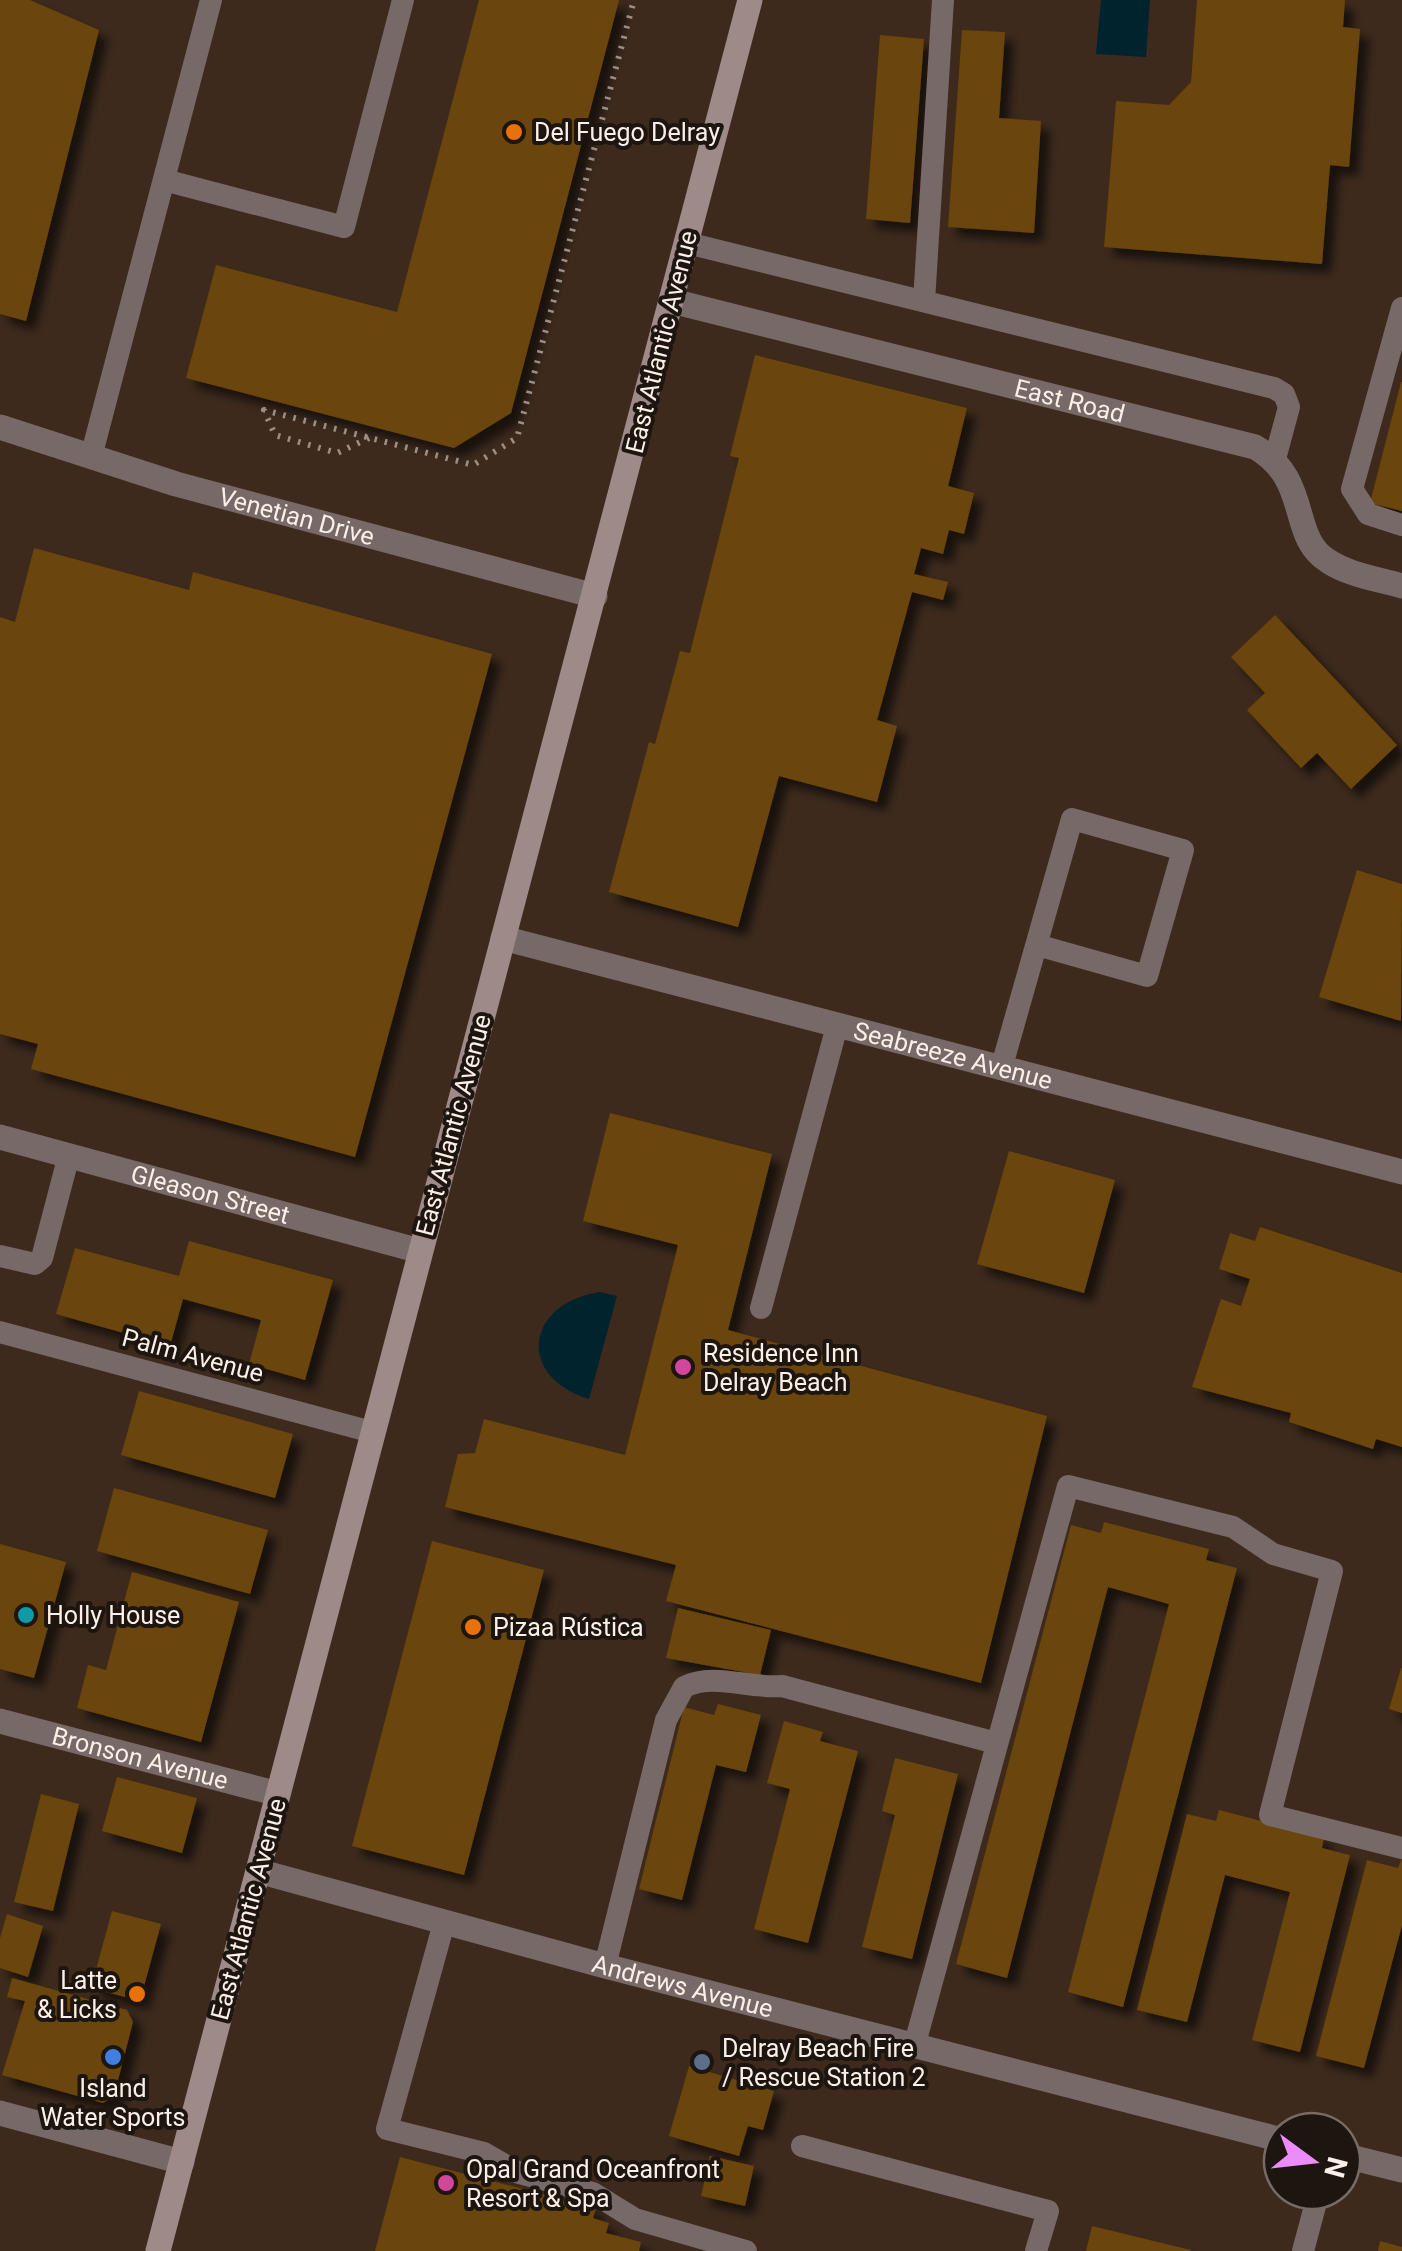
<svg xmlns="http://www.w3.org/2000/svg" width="1402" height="2251" font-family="Roboto,sans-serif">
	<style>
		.water { fill: #00232d }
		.building { fill: #6b4507; filter: url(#shadow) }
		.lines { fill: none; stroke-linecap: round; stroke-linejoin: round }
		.path { stroke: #9d8d83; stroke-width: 6; stroke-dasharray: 2.5 8; stroke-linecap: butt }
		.service { stroke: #766968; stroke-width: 22 }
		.minor { stroke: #766968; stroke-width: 25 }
		.secondary { stroke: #9e8a88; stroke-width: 25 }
		.food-dot { fill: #e8710a; stroke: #1d150f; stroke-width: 4 }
		.hotel-dot { fill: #d1479c; stroke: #1d150f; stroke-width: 4 }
		.culture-dot { fill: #0f9aa8; stroke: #1d150f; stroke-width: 4 }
		.shop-dot { fill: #3f7fe0; stroke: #1d150f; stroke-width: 4 }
		.service-dot { fill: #5c6f8a; stroke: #1d150f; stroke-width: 4 }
		.labels { text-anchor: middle; stroke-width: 8; stroke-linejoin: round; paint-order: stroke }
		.poi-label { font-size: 25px; fill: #fcefe7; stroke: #1d150f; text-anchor: start }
		.street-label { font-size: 25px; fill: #fcefe7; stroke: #1d150f }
	</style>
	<defs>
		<filter id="shadow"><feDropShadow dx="9" dy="9" stdDeviation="5" flood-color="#0009"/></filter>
	</defs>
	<rect width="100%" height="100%" fill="#3d2a1d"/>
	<g class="water">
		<path d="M1101,0H1150L1146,57L1096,54Z"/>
		<path d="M600,1292L617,1296L589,1399C515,1376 526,1303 600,1292Z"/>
	</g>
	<g class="building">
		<path d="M0,0H30L99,30L26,321L0,314Z"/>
		<path d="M479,0H619L511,413L454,448L186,378L216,265L397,312Z"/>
		<path d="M1197,0H1345L1343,27L1360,29L1349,167L1330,165L1322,264L1104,247L1116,101L1169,105L1191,82Z"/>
		<path d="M962,30L1005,32L999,118L1041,121L1034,233L948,227Z"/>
		<path d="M880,35L924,39L910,223L866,219Z"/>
		<path d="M755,355L967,408L948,486L974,493L964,534L949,530L943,554L921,548L914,574L948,582L943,600L912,592L877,720L897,726L877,802L779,776L738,927L609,892L649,742L655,744L680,651L690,653L739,458L730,456Z"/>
		<path d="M1401,382H1402V511L1370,503Z"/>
		<path d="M34,548L189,590L193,572L492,654L355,1157L31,1069L38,1044L0,1034V617L15,622Z"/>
		<path d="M1275,615L1397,745L1351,789L1317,753L1301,768L1247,710L1265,693L1231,657Z"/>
		<path d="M1357,870L1402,884L1401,1021L1319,997Z"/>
		<path d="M610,1113L772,1154L728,1330L1047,1416L981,1683L666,1601L676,1565L445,1507L458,1454L475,1453L484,1419L625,1455L678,1245L583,1221Z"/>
		<path d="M1009,1151L1115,1180L1084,1293L977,1264Z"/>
		<path d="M1260,1227L1402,1273V1447L1376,1439L1373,1449L1289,1422L1291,1413L1192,1387L1221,1299L1241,1306L1250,1279L1219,1269L1230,1233L1255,1241Z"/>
		<path d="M189,1241L333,1280L305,1380L249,1364L261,1320L183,1299L170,1346L56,1314L75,1248L179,1276Z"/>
		<path d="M139,1391L293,1434L275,1498L121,1455Z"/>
		<path d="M114,1488L268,1530L250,1594L97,1551Z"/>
		<path d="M1104,1522L1209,1549L1206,1560L1237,1568L1123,2007L1068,1992L1169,1604L1108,1587L1007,1978L956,1964L1071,1525L1101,1533Z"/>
		<path d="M432,1541L544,1570L464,1875L352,1846Z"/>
		<path d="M0,1544L66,1562L34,1678L0,1669Z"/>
		<path d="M132,1572L239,1602L201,1742L77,1708L88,1665L106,1670Z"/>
		<path d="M678,1608L771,1630L760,1675L666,1658Z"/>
		<path d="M1401,1668H1402V1713L1389,1709Z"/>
		<path d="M718,1704L761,1715L746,1772L716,1765L682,1900L639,1889L684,1707L714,1715Z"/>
		<path d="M784,1721L823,1732L820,1741L858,1751L808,1943L754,1929L790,1789L767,1783Z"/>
		<path d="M895,1758L958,1774L912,1959L862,1947L895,1815L882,1811Z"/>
		<path d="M117,1777L197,1798L182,1853L102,1831Z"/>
		<path d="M41,1794L79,1804L53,1911L14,1902Z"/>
		<path d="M1219,1810L1324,1837L1322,1848L1350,1855L1300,2052L1252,2040L1290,1892L1225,1875L1187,2022L1137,2010L1187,1814L1216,1821Z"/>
		<path d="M1402,1858V1925L1364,2068L1316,2056L1367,1860L1398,1868Z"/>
		<path d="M112,1911L161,1924L140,2001L91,1988Z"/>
		<path d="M7,1914L43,1926L28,1977L0,1968V1938Z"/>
		<path d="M12,1978L127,2010L133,2022L114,2096L103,2103L2,2075L25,2001L7,1997Z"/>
		<path d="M689,2066L774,2091L763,2130L748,2126L739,2156L669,2136Z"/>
		<path d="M710,2156L754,2166L745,2206L701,2196Z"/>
		<path d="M400,2157L596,2208L593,2218L609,2223L606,2233L641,2242L639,2251H375Z"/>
		<path d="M1092,2226L1191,2250L1190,2251H1086Z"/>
		<path d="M1380,2241L1402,2247V2251H1378Z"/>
	</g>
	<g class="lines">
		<path class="path" d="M369,438L337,453L275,435L264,410L473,465L517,438L634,0"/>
		<g class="service">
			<path d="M164,180L344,227L403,0"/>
			<path d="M687,243L1274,388L1284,394L1289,407L1275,459"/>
			<path d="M924,301L943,0"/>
			<path d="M1402,308L1352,489L1368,514L1402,525"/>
			<path d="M91,457L211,0"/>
			<path d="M1001,1069L1072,819L1183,850L1147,976L1037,945"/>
			<path d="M0,1256L35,1264L42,1258L69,1155"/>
			<path d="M761,1308L837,1026"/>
			<path d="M0,1332L372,1432"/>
			<path d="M444,1923L387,2129L484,2153L519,2173L593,2193L635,2219L746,2251"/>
			<path d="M605,1966L666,1720L684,1687C714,1672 749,1689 782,1686L996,1743"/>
			<path d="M914,2047L1068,1486L1233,1527L1273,1554L1332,1571L1270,1815L1402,1848"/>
			<path d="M802,2146L1048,2211L1036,2251"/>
			<path d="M1303,2251L1319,2191"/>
		</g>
		<g class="minor">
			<path id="s1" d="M672,301L1255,447C1312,480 1288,536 1328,561C1349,575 1378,579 1402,586"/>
			<path id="s2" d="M0,427L176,484L595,596"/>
			<path id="s3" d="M503,938L1402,1172"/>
			<path id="s4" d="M0,1137L420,1251"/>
			<path id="s5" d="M0,1721L278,1794"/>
			<path id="s6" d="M258,1871L605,1966L1282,2140"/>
			<path d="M0,2113L182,2162"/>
			<path d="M1342,2155L1402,2170"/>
		</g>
		<path class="secondary" d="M158,2251L750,0"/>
	</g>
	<g class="food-dot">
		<circle cx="514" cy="132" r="10"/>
		<circle cx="473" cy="1627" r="10"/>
		<circle cx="137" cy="1994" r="10"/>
	</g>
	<g class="hotel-dot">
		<circle cx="683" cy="1367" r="10"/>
		<circle cx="446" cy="2183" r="10"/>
	</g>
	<circle class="culture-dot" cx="26" cy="1615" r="10"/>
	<circle class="shop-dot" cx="113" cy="2057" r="10"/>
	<circle class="service-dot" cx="702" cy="2062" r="10"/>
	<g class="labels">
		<g class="poi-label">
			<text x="534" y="141">Del Fuego Delray</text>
			<text x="703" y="1362">Residence Inn<tspan x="703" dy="29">Delray Beach</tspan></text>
			<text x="46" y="1624">Holly House</text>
			<text x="493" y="1636">Pizaa Rústica</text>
			<text x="117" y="1989" text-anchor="end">Latte<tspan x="117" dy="29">&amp; Licks</tspan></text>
			<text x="722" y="2057">Delray Beach Fire<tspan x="722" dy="29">/ Rescue Station 2</tspan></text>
			<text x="113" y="2097" text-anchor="middle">Island<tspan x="113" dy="29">Water Sports</tspan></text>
			<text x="466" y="2178">Opal Grand Oceanfront<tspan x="466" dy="29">Resort &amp; Spa</tspan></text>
		</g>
		<g class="street-label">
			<text transform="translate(661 342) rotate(-76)" y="9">East Atlantic Avenue</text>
			<text dy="9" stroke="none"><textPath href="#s1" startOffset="410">East Road</textPath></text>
			<text dy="9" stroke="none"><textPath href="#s2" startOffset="310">Venetian Drive</textPath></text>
			<text dy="9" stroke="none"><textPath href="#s3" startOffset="465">Seabreeze Avenue</textPath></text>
			<text transform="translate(453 1125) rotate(-75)" y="9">East Atlantic Avenue</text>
			<text dy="9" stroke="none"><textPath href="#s4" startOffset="218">Gleason Street</textPath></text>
			<text transform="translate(193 1355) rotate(15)" y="9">Palm Avenue</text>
			<text dy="9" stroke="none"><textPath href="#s5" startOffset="145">Bronson Avenue</textPath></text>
			<text transform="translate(248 1909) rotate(-75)" y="9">East Atlantic Avenue</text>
			<text dy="9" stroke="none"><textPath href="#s6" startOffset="440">Andrews Avenue</textPath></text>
		</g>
	</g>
	<g transform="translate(1312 2161) rotate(105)"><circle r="48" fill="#1d150f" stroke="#766c65" stroke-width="2.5"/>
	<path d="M0-8L18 38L0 25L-18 38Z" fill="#ec8cfa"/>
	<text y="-15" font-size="28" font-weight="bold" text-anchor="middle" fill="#fcefe7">N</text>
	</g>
</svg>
